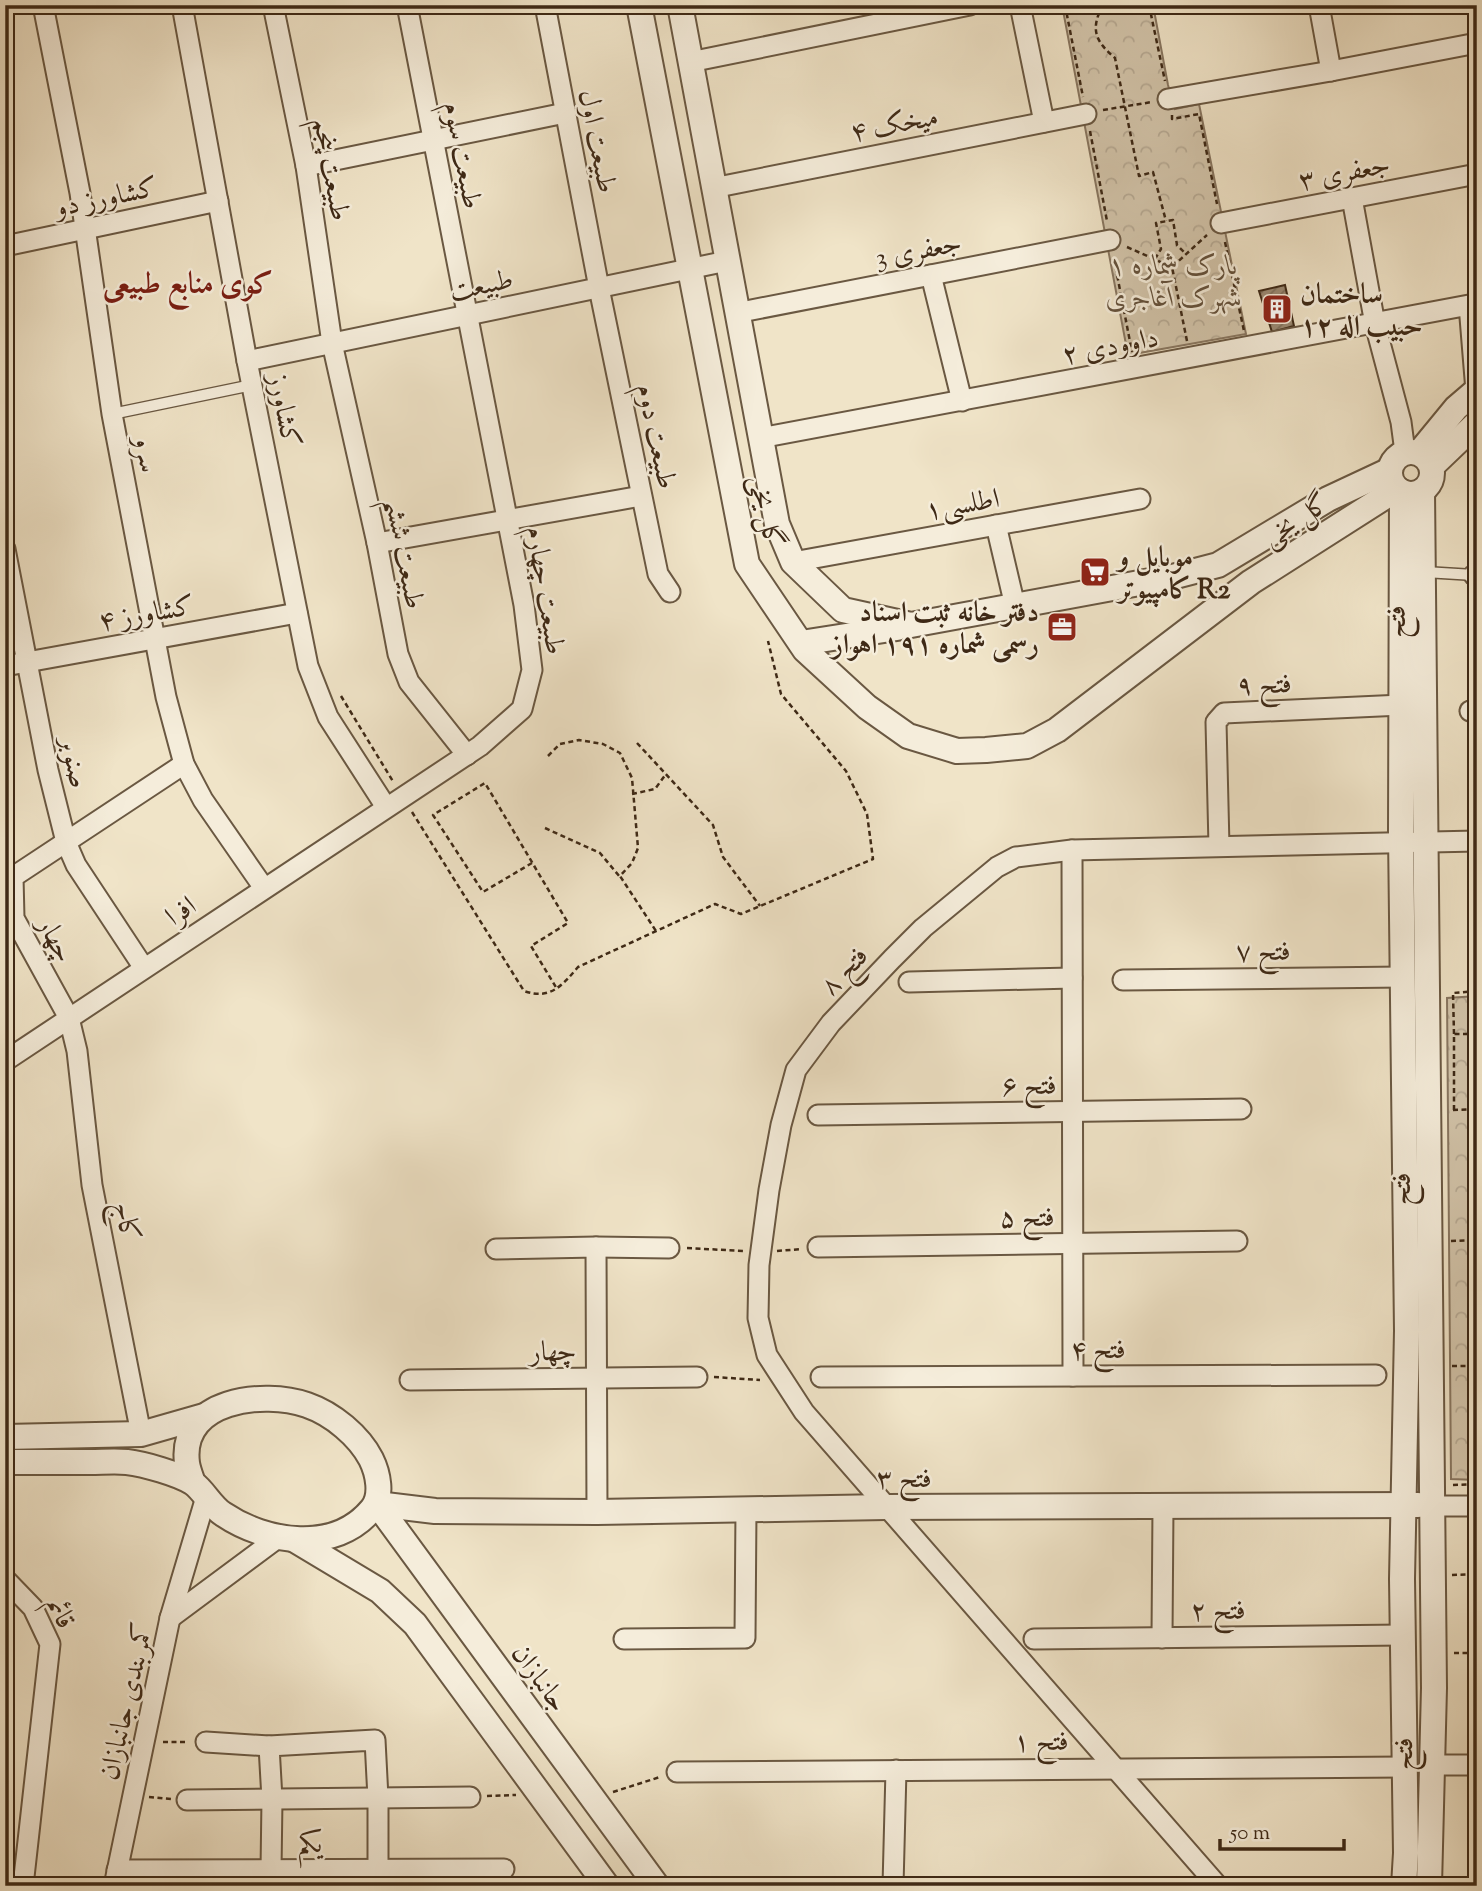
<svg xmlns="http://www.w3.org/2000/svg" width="1482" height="1891" font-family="'Sorts Mill Goudy',Amiri,serif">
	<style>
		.park { fill: url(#park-crowns); stroke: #887660; stroke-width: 2 }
		.building { fill: url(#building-hatch); stroke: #3e2916; stroke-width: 2 }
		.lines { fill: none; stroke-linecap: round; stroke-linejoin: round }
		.service-casing { stroke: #6a5842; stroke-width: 13 }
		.minor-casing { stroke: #6a5842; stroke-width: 23 }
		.tertiary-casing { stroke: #6a5842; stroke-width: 28 }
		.path { stroke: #3e2916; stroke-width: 2.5; stroke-dasharray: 5 3.5; stroke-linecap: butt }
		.service { stroke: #f5eddb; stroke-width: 10 }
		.minor { stroke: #f5eddb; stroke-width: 19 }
		.tertiary { stroke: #f5eddb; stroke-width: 24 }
		.labels { text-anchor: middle; stroke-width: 5; stroke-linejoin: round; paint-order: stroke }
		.street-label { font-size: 28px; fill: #3e2916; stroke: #f5eddb }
		.park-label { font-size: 28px; font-style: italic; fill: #63503b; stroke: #f5eddb }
		.poi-label { font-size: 28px; font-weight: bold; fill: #3e2916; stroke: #f5eddb; text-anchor: start }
		.neighbourhood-label { font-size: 30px; font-weight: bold; fill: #7a1f14; stroke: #f5eddb }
	</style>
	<defs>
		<pattern id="park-crowns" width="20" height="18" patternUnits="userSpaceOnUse" patternTransform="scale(1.75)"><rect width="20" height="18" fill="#d2c4aa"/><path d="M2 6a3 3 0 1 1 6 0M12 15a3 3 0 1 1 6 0" fill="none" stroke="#b5a892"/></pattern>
		<pattern id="building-hatch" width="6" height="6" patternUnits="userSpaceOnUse" patternTransform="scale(1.75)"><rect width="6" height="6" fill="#9b8a73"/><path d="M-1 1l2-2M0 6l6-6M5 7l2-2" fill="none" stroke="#80715d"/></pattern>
	</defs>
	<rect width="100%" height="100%" fill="#f0e4c8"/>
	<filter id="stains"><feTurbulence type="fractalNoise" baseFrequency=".00286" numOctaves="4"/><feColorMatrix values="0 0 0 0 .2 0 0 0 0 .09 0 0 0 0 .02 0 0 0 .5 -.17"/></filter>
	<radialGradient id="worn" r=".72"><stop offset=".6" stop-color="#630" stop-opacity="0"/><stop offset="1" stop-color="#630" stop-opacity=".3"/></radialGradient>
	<g class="park">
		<path d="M1062,5H1153L1168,85L1175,109L1199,104L1246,334L1128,355Z"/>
		<path d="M1477,996V1480L1451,1479L1447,998Z"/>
	</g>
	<path class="building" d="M1285,285L1294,326L1272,332L1259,291Z"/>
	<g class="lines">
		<g class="service-casing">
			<g id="service">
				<path d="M112,414L252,385"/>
				<path d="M1425,572L1474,575"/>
			</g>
		</g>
		<g class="minor-casing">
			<g id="minor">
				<path d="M43,5L80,193L112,414L166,697L184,764L203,800L264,888"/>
				<path d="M182,5L247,361L308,666L328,717L386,807"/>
				<path d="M273,5L306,166L332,343L377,543L398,654L409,682L467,755"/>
				<path d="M545,5L599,288L658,574L670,592"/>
				<path d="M1020,5L1044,122"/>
				<path d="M1319,5L1331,71"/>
				<path d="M690,62L970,5"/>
				<path d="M1168,99L1331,71L1477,43"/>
				<path d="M306,166L565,113"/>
				<path d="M713,188L1086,114"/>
				<path d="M1352,198L1375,324L1401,422L1405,452"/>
				<path d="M1221,223L1477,174"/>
				<path d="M5,246L218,201"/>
				<path d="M931,275L962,401"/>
				<path d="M736,313L1110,240"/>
				<path d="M247,361L727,261"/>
				<path d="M760,438L1469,305L1476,391"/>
				<path d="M996,525L1015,606"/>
				<path d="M377,543L641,496"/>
				<path d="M5,549L48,770L66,842L76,865L144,968"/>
				<path d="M793,562L1140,499"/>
				<path d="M1474,575H1477"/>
				<path d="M5,666L297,613"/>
				<path d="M1470,711L1477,712"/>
				<path d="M1219,846L1216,722L1224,713L1402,705"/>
				<path d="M1072,850L1073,1376"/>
				<path d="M1123,980L1403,977"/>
				<path d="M909,982L1072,978"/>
				<path d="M5,1061L480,746L522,709L532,670L524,605L407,5"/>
				<path d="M818,1115L1241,1109"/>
				<path d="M596,1247L669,1248"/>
				<path d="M818,1247L1237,1241"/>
				<path d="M496,1249L596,1247L597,1512"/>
				<path d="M821,1377L1376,1375"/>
				<path d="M410,1380L697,1377"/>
				<path d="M141,1434L92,1185L77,1051L69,1018L14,918L13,877L184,764"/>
				<path d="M1432,1506H1477"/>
				<path d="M5,1579L33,1608L50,1644L23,1886"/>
				<path d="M170,1618L279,1537"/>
				<path d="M1162,1638L1163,1506"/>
				<path d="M624,1639L745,1638L746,1509"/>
				<path d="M1034,1639L1403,1635"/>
				<path d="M206,1742L269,1746"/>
				<path d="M1432,1765H1477"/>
				<path d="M677,1772L1405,1767"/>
				<path d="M187,1800L470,1797"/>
				<path d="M117,1870L504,1869"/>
				<path d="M271,1870L272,1799L269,1746L375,1740L378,1798V1886"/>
				<path d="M5,1879L12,1886"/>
				<path d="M114,1886L170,1618L206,1497"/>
				<path d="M893,1886L896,1770"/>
				<path d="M1218,1886L804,1412L767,1355L758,1318L759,1265L769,1190L781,1125L796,1070L831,1023L892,959L923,928L997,867L1016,857L1072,850L1477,841"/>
			</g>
		</g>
		<g class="tertiary-casing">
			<g id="tertiary">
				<path d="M639,5L747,564L805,650L867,707L908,736L957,751L986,750L1027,746L1057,730L1251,582L1397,489"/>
				<path d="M680,5L777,524L793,562L843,610L911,625L1172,577L1218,565L1328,499L1390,470"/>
				<circle cx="1411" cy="473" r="21"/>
				<path d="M1419,453L1456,408L1477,390"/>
				<path d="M1432,466L1477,423"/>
				<path d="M1422,491L1434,1688L1429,1886"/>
				<path d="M1402,492L1401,834L1407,1331L1402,1579L1406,1853L1404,1886"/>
				<path d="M801,643L897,628"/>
				<path d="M5,1437L141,1434L204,1416"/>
				<path d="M5,1462C34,1462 62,1462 90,1462C102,1462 115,1461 127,1462C144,1464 179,1474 193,1483C204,1491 211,1506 223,1514C266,1543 335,1554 372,1509C383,1496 378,1473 371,1459C359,1436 333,1414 307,1405C264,1390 179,1399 187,1463C188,1470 191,1477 193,1483"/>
				<path d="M377,1504L435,1511L597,1512L886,1507L1418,1505"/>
				<path d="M377,1504L657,1886"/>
				<path d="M295,1540L380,1591L415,1624L607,1886"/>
			</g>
		</g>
		<g class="path">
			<path d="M1065,5L1083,97"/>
			<path d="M1103,5C1090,29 1095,41 1115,58L1139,176L1153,172L1166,221"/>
			<path d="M1149,5L1165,81"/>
			<path d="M1103,110L1152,102"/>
			<path d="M1172,115V119L1199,114L1217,204"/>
			<path d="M1090,131L1107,221"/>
			<path d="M1225,242L1244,331"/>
			<path d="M1127,247L1172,267"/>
			<path d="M1114,259L1132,352"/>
			<path d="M1155,259L1161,249L1156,223L1173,220L1177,245L1186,254"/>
			<path d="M1187,341L1172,267L1207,235"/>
			<path d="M341,696L394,783"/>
			<path d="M637,743L713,825L723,857L760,906"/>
			<path d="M548,756L560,744L579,740L603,744L620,753L632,778L638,848L632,863L620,876L656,931"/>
			<path d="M632,794L655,789L666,774"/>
			<path d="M412,812L524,991C550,1000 562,986 578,967L715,904L741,914L873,859L867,814L846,771L781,694L768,641"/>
			<path d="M545,828L600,853L620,877"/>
			<path d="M532,863L483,892L433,815L485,783L568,923L531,946L557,989"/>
			<path d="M1454,1034L1453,993L1477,991"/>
			<path d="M1453,1110L1477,1109"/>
			<path d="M1454,1110V1034H1477"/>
			<path d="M1451,1241L1477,1240"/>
			<path d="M687,1248L743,1251"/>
			<path d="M777,1251L802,1249"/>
			<path d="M1452,1366H1477"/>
			<path d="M714,1377L760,1380"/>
			<path d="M1453,1485L1477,1484"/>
			<path d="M1452,1575L1477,1574"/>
			<path d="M1454,1653H1477"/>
			<path d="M163,1742H188"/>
			<path d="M613,1792L660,1777"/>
			<path d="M487,1796L516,1795"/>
			<path d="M149,1797L171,1799"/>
		</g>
		<use href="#service" class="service"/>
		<use href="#minor" class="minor"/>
		<use href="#tertiary" class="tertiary"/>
	</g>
	<defs>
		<g id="building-square" transform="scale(1.575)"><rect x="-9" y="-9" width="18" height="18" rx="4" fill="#8f2418" stroke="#f5eddb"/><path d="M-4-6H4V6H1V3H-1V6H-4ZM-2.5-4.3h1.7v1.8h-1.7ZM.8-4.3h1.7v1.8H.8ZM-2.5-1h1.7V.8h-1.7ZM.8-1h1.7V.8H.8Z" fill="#fff"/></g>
		<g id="supermarket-square" transform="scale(1.575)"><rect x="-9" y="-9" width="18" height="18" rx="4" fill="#8f2418" stroke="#f5eddb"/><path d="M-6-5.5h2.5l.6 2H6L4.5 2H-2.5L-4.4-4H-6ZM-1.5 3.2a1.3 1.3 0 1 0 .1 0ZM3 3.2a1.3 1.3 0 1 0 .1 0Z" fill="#fff"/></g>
		<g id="office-square" transform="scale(1.575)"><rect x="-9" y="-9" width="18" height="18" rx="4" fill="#8f2418" stroke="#f5eddb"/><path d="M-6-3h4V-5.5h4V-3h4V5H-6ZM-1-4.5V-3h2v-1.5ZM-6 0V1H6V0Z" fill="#fff"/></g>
	</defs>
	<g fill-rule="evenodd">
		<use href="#building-square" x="1277" y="309"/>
		<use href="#supermarket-square" x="1095" y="572"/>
		<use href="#office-square" x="1062" y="627"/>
	</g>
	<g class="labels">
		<g class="street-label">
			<text transform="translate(894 123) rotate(-11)" y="10">میخک ۴</text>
			<text transform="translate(599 141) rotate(79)" y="10">طبیعت اول</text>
			<text transform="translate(464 155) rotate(79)" y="10">طبیعت سوم</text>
			<text transform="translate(333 169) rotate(80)" y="10">طبیعت پنجم</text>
			<text transform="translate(1344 171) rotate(-11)" y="10">جعفری ۳</text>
			<text transform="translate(106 196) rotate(-12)" y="10">کشاورز دو</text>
			<text transform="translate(918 249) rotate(-11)" y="10">3 جعفری</text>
			<text transform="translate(481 284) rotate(-12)" y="10">طبیعت</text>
			<text transform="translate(1110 345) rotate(-11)" y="10">داوودی ۲</text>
			<text transform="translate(286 410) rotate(79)" y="10">کشاورز</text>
			<text transform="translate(658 436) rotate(78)" y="10">طبیعت دوم</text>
			<text transform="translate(148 454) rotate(79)" y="10">سرو</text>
			<text transform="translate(962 503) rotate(-10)" y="10">اطلسی۱</text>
			<text transform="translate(768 511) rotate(78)" y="10">گل یخی</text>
			<text transform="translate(1295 519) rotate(-33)" y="10">گل یخی</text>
			<text transform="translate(406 553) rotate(79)" y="10">طبیعت ششم</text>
			<text transform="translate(547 590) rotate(81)" y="10">طبیعت چهارم</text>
			<text transform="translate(146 612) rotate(-10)" y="10">کشاورز ۴</text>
			<text transform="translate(1395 622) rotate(-91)" y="10">فتح</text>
			<text transform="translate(1264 683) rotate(-2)" y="10">فتح ۹</text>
			<text transform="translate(76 762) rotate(78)" y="10">صنوبر</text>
			<text transform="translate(180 910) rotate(-34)" y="10">افرا</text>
			<text transform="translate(57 939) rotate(62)" y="10">چهار</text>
			<text transform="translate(1263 950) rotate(-1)" y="10">فتح ۷</text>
			<text transform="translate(843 970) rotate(-46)" y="10">فتح ۸</text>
			<text transform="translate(1029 1084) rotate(-1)" y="10">فتح ۶</text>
			<text transform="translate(1400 1189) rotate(-90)" y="10">فتح</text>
			<text transform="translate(1027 1216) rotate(-1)" y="10">فتح ۵</text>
			<text transform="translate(128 1221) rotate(79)" y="10">کاج</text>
			<text x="1098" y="1358">فتح ۴</text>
			<text transform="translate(553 1350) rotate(-1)" y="10">چهار</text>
			<text x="904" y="1487">فتح ۳</text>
			<text transform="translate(1218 1609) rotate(-1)" y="10">فتح ۲</text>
			<text transform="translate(62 1612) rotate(64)" y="10">قائم</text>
			<text transform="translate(541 1677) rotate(54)" y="10">جانبازان</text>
			<text transform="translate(125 1701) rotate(-77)" y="10">کمربندی جانبازان</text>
			<text transform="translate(1041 1740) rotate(-1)" y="10">فتح ۱</text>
			<text transform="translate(1402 1754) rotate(-88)" y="10">فتح</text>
			<text x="310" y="1852">یکم</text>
		</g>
		<g class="park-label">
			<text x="1174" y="274">پارک شماره ۱<tspan x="1174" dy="32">شهرک آغاجری</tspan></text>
		</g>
		<g class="poi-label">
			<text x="1300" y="303">ساختمان<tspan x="1300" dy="32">حبیب اله ۱۲</tspan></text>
			<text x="1118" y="566">موبایل و<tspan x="1118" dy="32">کامپیوتر R2</tspan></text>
			<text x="1039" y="621" text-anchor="end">دفتر خانه ثبت اسناد<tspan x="1039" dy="32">رسمی شماره ۱۹۱ اهواز</tspan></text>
		</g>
		<g class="neighbourhood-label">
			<text x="188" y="293">کوی منابع طبیعی</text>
		</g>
	</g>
	<rect width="1482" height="1891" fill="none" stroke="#f0e4c8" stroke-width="28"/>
	<rect x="7" y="7" width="1468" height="1877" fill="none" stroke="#3e2916" stroke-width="3.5"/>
	<rect x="14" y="14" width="1454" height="1863" fill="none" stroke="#3e2916" stroke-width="2"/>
	<path d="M1220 1839v10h124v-10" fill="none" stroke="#3e2916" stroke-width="3.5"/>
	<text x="1230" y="1839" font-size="21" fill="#3e2916" stroke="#f5eddb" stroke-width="5" paint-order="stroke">50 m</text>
	<rect width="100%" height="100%" filter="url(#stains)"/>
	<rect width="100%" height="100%" fill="url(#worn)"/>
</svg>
